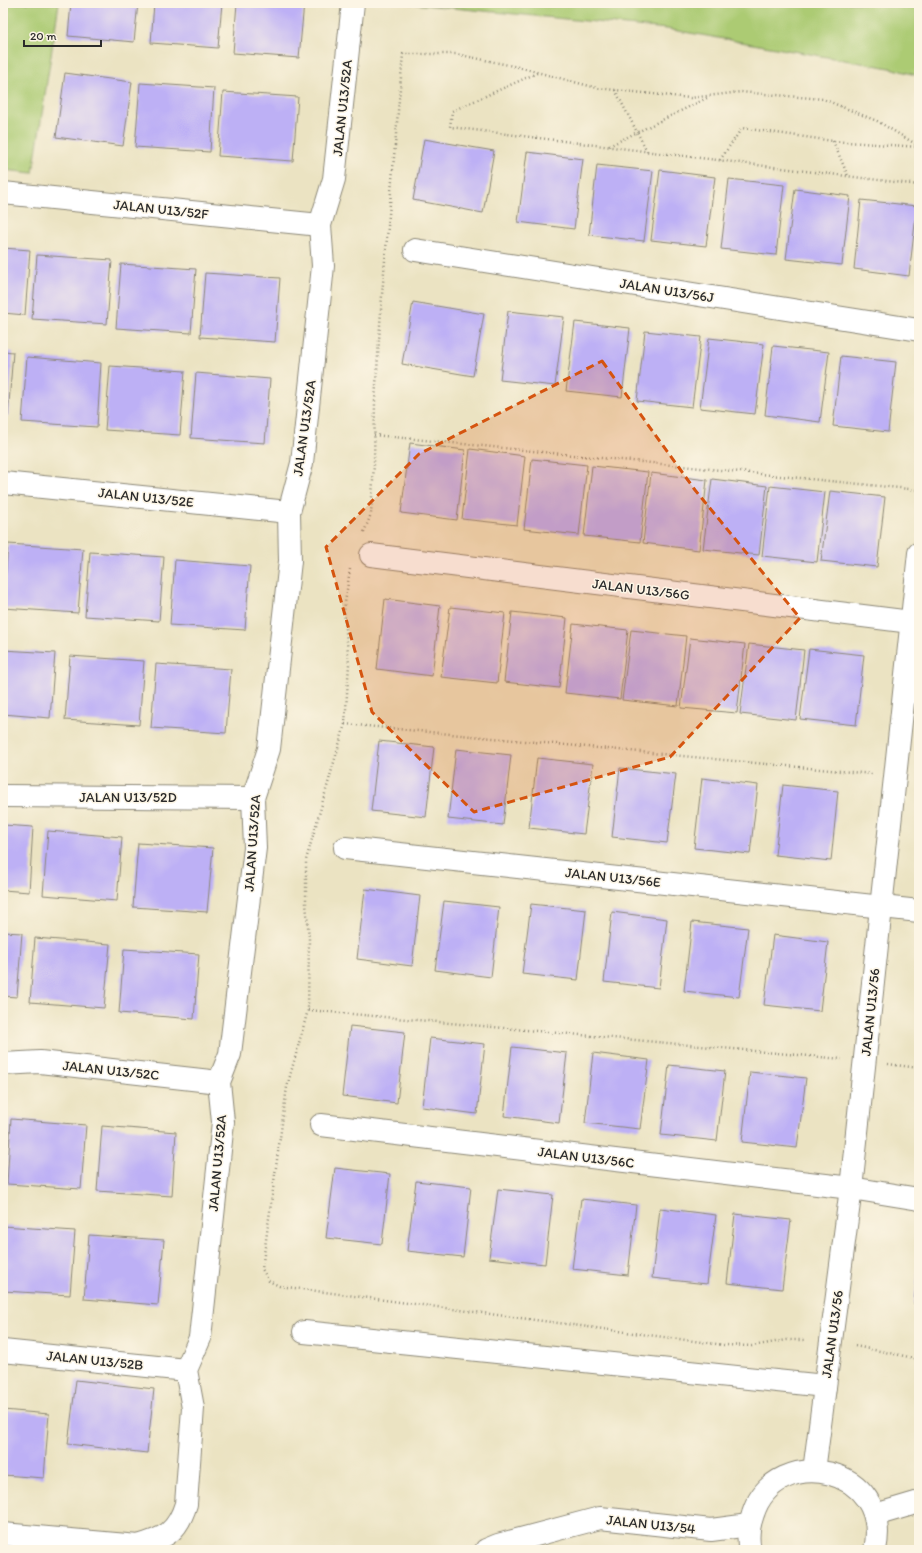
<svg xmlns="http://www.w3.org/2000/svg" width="922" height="1553" font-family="Itim,sans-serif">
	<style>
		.green { fill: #accb73; stroke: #6c7b4f }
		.building { fill: #bdb0f5 }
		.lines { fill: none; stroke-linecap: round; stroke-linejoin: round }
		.street-casing { stroke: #8b8776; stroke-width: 24 }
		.path { stroke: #8b8776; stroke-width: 2.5; stroke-dasharray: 1 3; stroke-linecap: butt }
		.street { stroke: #fff; stroke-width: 22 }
		.marked { fill: #d5540f; fill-opacity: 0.2; stroke: #d5540f; stroke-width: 3; stroke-dasharray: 8 5; stroke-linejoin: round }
		.labels { text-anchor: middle; stroke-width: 3; stroke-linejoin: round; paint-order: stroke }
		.street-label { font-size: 14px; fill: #2b2b2b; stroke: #fcf5e5 }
	</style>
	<rect width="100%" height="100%" fill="#fcf5e5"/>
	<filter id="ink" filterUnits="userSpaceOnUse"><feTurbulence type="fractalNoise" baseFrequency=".025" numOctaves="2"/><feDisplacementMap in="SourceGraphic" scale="8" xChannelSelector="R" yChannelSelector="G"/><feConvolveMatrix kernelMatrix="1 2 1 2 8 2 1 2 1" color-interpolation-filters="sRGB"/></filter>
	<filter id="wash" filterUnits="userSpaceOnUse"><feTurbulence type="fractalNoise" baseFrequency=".012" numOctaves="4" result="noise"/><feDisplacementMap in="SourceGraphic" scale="16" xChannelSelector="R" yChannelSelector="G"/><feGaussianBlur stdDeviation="0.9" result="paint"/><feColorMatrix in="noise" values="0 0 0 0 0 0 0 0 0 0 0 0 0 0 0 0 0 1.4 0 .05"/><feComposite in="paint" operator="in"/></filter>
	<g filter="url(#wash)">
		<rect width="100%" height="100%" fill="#ebe3c2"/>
		<g class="green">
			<path d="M3,3H59L33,173L3,170Z"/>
			<path d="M403,3H919V76L890,68L667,29Z"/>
		</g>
		<g id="blocks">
			<g class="building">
				<path d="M71,3H138L134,42L68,36Z"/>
				<path d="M154,3H222L218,48L151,43Z"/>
				<path d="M237,3H304L299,58L233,53Z"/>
				<path d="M65,73L132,82L123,146L56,137Z"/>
				<path d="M140,83L214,88L210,152L135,147Z"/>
				<path d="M223,92L298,97L293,161L218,156Z"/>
				<path d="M424,139L494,151L483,213L413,200Z"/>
				<path d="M527,152L583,159L574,229L518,222Z"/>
				<path d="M597,165L653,171L644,241L589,235Z"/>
				<path d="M660,170L715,177L706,246L651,240Z"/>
				<path d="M729,179L784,185L776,255L721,249Z"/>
				<path d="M795,189L850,196L842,265L786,259Z"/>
				<path d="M861,200L917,206L909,276L854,269Z"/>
				<path d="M3,248L30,250L25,315L3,313Z"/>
				<path d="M37,255L112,260L107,324L32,319Z"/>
				<path d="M121,264L196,269L191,333L116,328Z"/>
				<path d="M205,273L280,278L275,342L200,337Z"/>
				<path d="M413,302L484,314L473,376L402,364Z"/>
				<path d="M508,311L564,317L555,386L500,380Z"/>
				<path d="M575,322L630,328L622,397L566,391Z"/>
				<path d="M645,331L701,337L692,407L637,401Z"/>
				<path d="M709,338L764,344L755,414L700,408Z"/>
				<path d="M773,346L829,352L820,422L765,415Z"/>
				<path d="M3,351L13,352L8,416H3Z"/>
				<path d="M841,356L896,362L888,432L833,426Z"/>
				<path d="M27,357L101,363L97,427L22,422Z"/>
				<path d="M110,366L185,371L180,435L105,430Z"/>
				<path d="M196,373L270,379L265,443L191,438Z"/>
				<path d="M410,443L465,450L457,520L401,513Z"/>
				<path d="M470,449L525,456L517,525L462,519Z"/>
				<path d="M532,459L587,465L579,535L524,529Z"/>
				<path d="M592,466L648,472L640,542L584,536Z"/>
				<path d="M651,473L707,480L699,550L643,543Z"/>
				<path d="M712,479L767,486L759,555L703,549Z"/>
				<path d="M770,486L825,492L817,562L762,556Z"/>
				<path d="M830,491L885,497L877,567L821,561Z"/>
				<path d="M8,544L83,549L78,613L3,608Z"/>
				<path d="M90,552L164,557L159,621L85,616Z"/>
				<path d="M175,560L250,566L245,630L170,625Z"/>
				<path d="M385,599L440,606L432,676L377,669Z"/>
				<path d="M450,607L505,613L497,683L441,677Z"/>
				<path d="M512,612L567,618L559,688L504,682Z"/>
				<path d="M573,624L628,630L620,699L565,693Z"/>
				<path d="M631,630L686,636L678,706L622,700Z"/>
				<path d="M690,638L745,644L737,713L681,708Z"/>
				<path d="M749,644L804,650L796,720L740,714Z"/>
				<path d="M809,649L864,655L856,725L800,719Z"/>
				<path d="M3,650L55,653L50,718L3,714Z"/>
				<path d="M70,656L144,661L139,725L65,720Z"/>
				<path d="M156,664L231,669L226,733L151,728Z"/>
				<path d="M379,741L434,747L426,817L371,811Z"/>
				<path d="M456,749L511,755L503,825L448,819Z"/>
				<path d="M537,758L593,764L584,834L529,828Z"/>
				<path d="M620,768L676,774L667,843L612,837Z"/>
				<path d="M702,778L758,785L750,854L694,848Z"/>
				<path d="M783,785L838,791L831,861L775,855Z"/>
				<path d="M3,825L33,827L29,892L3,890Z"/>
				<path d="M48,831L122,837L117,901L43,895Z"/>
				<path d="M138,843L213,848L207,912L133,907Z"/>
				<path d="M365,889L420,896L412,966L357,959Z"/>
				<path d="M444,901L499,907L491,977L435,970Z"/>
				<path d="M531,904L586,910L578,980L522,974Z"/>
				<path d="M612,912L667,919L659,988L604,982Z"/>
				<path d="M692,922L748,928L739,997L684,991Z"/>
				<path d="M3,932L22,933L17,997L3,996Z"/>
				<path d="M773,935L828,942L820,1011L764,1005Z"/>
				<path d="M35,938L110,944L104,1008L30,1002Z"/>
				<path d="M124,949L199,954L194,1019L119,1013Z"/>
				<path d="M350,1026L405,1032L397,1103L342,1096Z"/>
				<path d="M430,1038L485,1044L477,1114L422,1107Z"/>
				<path d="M512,1047L567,1053L559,1123L504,1116Z"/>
				<path d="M593,1053L649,1060L640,1129L585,1123Z"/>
				<path d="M669,1065L725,1071L717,1141L661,1135Z"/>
				<path d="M750,1072L806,1078L797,1148L742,1142Z"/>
				<path d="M11,1119L86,1125L81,1189L7,1184Z"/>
				<path d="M102,1126L176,1132L172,1196L97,1191Z"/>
				<path d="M335,1168L390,1174L382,1244L326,1238Z"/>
				<path d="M416,1181L471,1187L463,1257L407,1251Z"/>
				<path d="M498,1189L553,1195L545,1264L489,1258Z"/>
				<path d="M581,1199L636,1205L628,1275L572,1269Z"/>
				<path d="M660,1208L716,1215L707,1284L652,1278Z"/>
				<path d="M735,1214L791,1220L782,1289L727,1283Z"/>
				<path d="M3,1226L75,1231L70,1295L3,1291Z"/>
				<path d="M89,1235L164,1240L158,1305L84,1299Z"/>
				<path d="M918,1270H919V1304H914Z"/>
				<path d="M76,1380L154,1389L147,1453L68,1444Z"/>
				<path d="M3,1410L49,1414L44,1478L3,1475Z"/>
			</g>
		</g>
	</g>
	<g filter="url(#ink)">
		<use href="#blocks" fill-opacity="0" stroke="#8b8776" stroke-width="1"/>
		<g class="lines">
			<g class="street-casing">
				<g id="street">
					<path d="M3,193L320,225"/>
					<path d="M415,250L919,330"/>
					<path d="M3,483L289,512"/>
					<path d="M371,555L919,623"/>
					<path d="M3,796L253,798"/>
					<path d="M345,848L919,911"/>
					<path d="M3,1064L40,1062L219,1082"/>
					<path d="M321,1125L851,1188L919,1199"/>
					<path d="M304,1332L825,1386"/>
					<path d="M3,1351L186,1370"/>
					<path d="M814,1471L851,1188L919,553"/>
					<path d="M875,1515L919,1502"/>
					<path d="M3,1534L138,1546C165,1538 177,1533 186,1504L193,1408L186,1370L200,1338L223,1122L219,1082L230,1054L255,848L253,798L269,749L290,561L289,512L302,463L323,266L320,225L334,179L353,3"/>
					<path d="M486,1550L498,1545L600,1518L711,1530L749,1525"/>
					<path d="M750,1550C747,1538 749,1525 753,1514C776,1442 893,1466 875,1550"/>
				</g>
			</g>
			<g class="path">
				<path d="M537,73L452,111L450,127L919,185"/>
				<path d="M615,90L647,151"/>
				<path d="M833,141L848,176"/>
				<path d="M609,146L709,97"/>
				<path d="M720,160L742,128L833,141L919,147"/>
				<path d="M374,435L919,490"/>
				<path d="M364,532L371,514L374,464L375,401L382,295L403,54H456L518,67L597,88L690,98L741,92L823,99L877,121L919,146"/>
				<path d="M350,569L344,610L349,664L345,724L306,860V903L309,938L308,1010L287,1087L262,1269L269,1281L279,1286L724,1345L752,1346L787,1340H806"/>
				<path d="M345,724L872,774"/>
				<path d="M308,1010L842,1059"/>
				<path d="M888,1064L919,1068"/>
				<path d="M855,1346L919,1359"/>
			</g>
			<use href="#street" class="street"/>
		</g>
	</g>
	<path class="marked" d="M602,361L695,490L800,618L670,757L474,812L372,712L326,547L419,454Z"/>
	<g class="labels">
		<g class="street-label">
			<text transform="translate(342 108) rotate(-84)" y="5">JALAN U13/52A</text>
			<text transform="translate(161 209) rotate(6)" y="5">JALAN U13/52F</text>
			<text transform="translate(667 290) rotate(9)" y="5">JALAN U13/56J</text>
			<text transform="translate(304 428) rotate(-82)" y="5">JALAN U13/52A</text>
			<text transform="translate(146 497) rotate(6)" y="5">JALAN U13/52E</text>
			<text transform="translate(641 589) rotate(7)" y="5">JALAN U13/56G</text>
			<text x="128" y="802">JALAN U13/52D</text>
			<text transform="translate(252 843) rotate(-86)" y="5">JALAN U13/52A</text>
			<text transform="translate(613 877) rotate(6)" y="5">JALAN U13/56E</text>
			<text transform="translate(870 1012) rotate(-84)" y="5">JALAN U13/56</text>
			<text transform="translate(111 1070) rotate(6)" y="5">JALAN U13/52C</text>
			<text transform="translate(586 1157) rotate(7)" y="5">JALAN U13/56C</text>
			<text transform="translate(217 1163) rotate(-85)" y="5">JALAN U13/52A</text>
			<text transform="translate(832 1334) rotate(-82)" y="5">JALAN U13/56</text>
			<text transform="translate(95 1360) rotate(6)" y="5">JALAN U13/52B</text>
			<text transform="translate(651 1524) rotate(6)" y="5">JALAN U13/54</text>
		</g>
	</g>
	<rect width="922" height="1553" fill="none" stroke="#fcf5e5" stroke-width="16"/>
	<path d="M24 40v6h77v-6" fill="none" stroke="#2b2b2b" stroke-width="2"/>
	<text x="30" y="40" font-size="12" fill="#2b2b2b" stroke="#fcf5e5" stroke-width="3" paint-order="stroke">20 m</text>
</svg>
